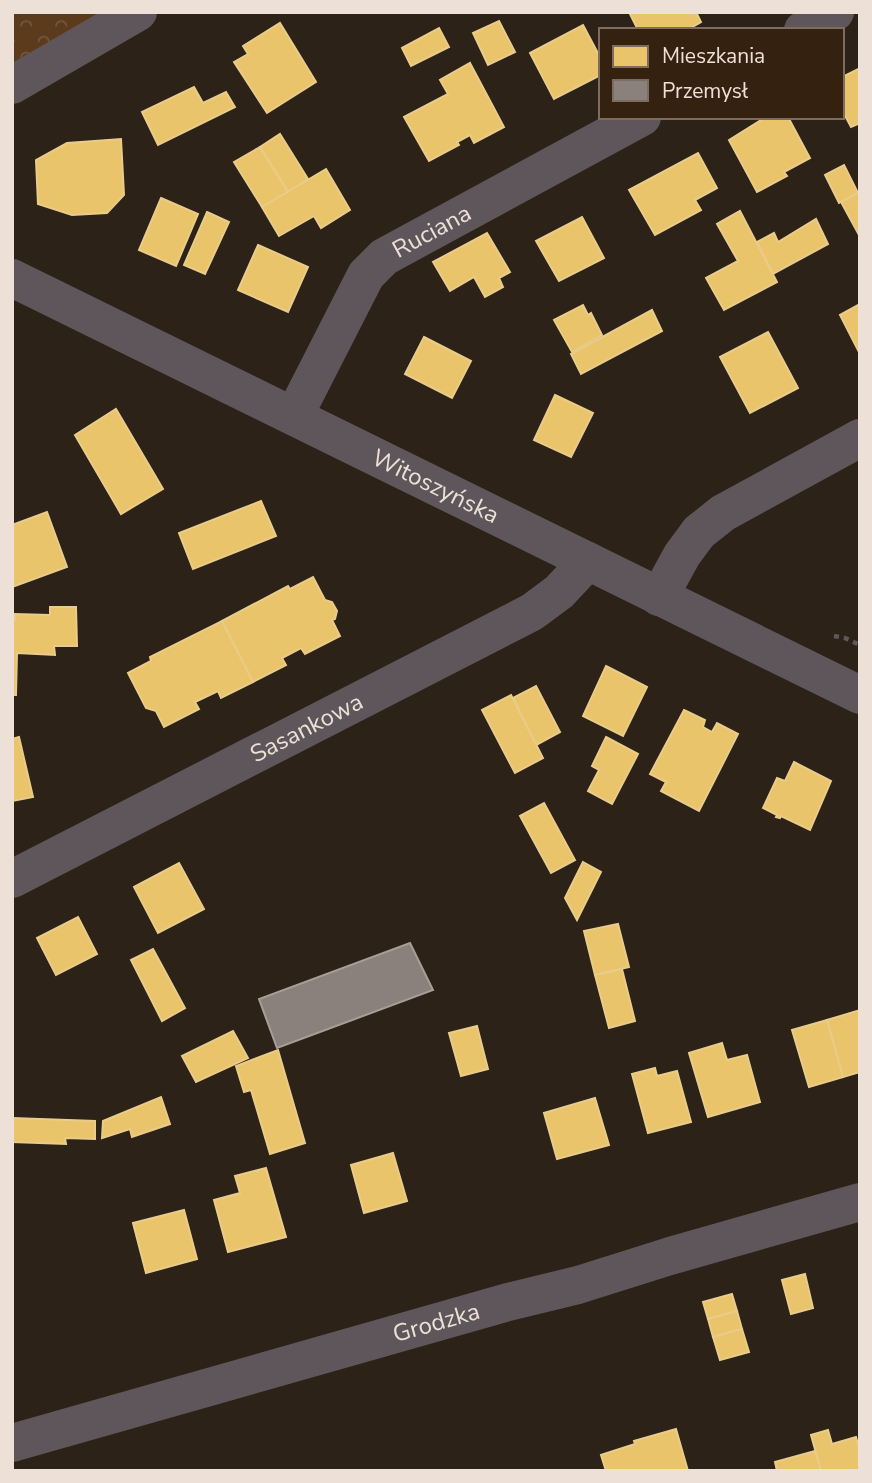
<svg xmlns="http://www.w3.org/2000/svg" width="872" height="1483" font-family="'Nunito Sans',sans-serif">
	<style>
		.forest { fill: url(#forest-crowns) }
		.homes { fill: #e9c46a; stroke: #eacc8a; stroke-width: 2 }
		.industry { fill: #8a817c; stroke: #a89e97; stroke-width: 2 }
		.lines { fill: none; stroke-linecap: round; stroke-linejoin: round }
		.path { stroke: #5f5859; stroke-width: 4.5; stroke-dasharray: 5 5; stroke-linecap: butt }
		.minor { stroke: #5e565b; stroke-width: 38 }
		.tertiary { stroke: #5e565b; stroke-width: 38 }
		.labels { text-anchor: middle; stroke-width: 7; stroke-linejoin: round; paint-order: stroke }
		.street-label { font-size: 24px; fill: #ede0d6; stroke: #342110 }
	</style>
	<defs>
		<pattern id="forest-crowns" width="20" height="18" patternUnits="userSpaceOnUse" patternTransform="scale(1.75)"><rect width="20" height="18" fill="#5c3b1d"/><path d="M2 6a3 3 0 1 1 6 0M12 15a3 3 0 1 1 6 0" fill="none" stroke="#74573d"/></pattern>
	</defs>
	<rect width="100%" height="100%" fill="#2c2218"/>
	<path class="forest" d="M12,12H133L12,87Z"/>
	<g class="homes">
		<path d="M629,12H696L701,22L687,30H638Z"/>
		<path d="M499,21L515,52L488,65L473,33Z"/>
		<path d="M280,23L316,82L267,113L234,62L248,54L243,46Z"/>
		<path d="M583,25L601,59V75L554,99L530,53Z"/>
		<path d="M439,28L449,47L411,66L402,48Z"/>
		<path d="M470,63L504,127L474,143L470,135L457,142L459,145L429,161L404,117L448,94L440,80Z"/>
		<path d="M860,68V123L851,127L842,110V77Z"/>
		<path d="M194,87L203,103L226,92L235,107L158,145L142,112Z"/>
		<path d="M766,117H788L810,158L784,172L787,176L757,192L729,140Z"/>
		<path d="M280,134L308,179L288,192L260,147Z"/>
		<path d="M121,139L124,195L107,213L72,215L38,204L36,160L67,143Z"/>
		<path d="M260,147L288,192L262,207L234,162Z"/>
		<path d="M698,153L717,188L695,200L701,210L655,235L629,190Z"/>
		<path d="M844,165L858,193L839,203L825,175Z"/>
		<path d="M326,169L350,210L321,228L314,216L279,236L262,207Z"/>
		<path d="M858,193L860,195L859,235L841,202Z"/>
		<path d="M161,198L198,214L176,266L139,250Z"/>
		<path d="M740,211L777,282L724,310L706,278L738,261L717,224Z"/>
		<path d="M207,212L229,222L205,274L184,265Z"/>
		<path d="M582,217L604,258L559,281L536,241Z"/>
		<path d="M816,219L828,244L773,274L757,242L774,233L778,242Z"/>
		<path d="M487,233L510,272L499,278L503,287L485,297L474,277L450,291L433,262Z"/>
		<path d="M258,245L308,267L288,312L238,290Z"/>
		<path d="M860,304V354L840,315Z"/>
		<path d="M583,305L588,315L591,313L602,335L572,352L554,320Z"/>
		<path d="M652,310L662,331L581,374L571,354Z"/>
		<path d="M768,332L798,388L750,413L720,357Z"/>
		<path d="M424,337L471,361L452,398L405,374Z"/>
		<path d="M555,395L593,413L571,457L534,440Z"/>
		<path d="M116,409L163,489L121,514L75,435Z"/>
		<path d="M261,501L276,536L193,569L179,533Z"/>
		<path d="M47,512L67,567L12,587V525Z"/>
		<path d="M313,577L325,600L332,602L337,611L335,619L332,620L340,636L305,654L301,648L282,658L286,665L253,682L222,621L288,586L290,589Z"/>
		<path d="M50,607H76L77,646H54L55,655L17,653L16,695H12V620H15V614L50,615Z"/>
		<path d="M222,621L253,682L221,698L218,691L195,702L199,709L164,727L156,711L146,708L128,673L151,661L150,657Z"/>
		<path d="M606,666L647,687L623,736L583,716Z"/>
		<path d="M536,686L560,732L536,745L513,698Z"/>
		<path d="M511,695L543,758L515,773L482,710Z"/>
		<path d="M684,710L705,720L703,727L712,732L717,723L738,734L699,811L661,791L666,782L650,774Z"/>
		<path d="M19,737L33,797L12,801V739Z"/>
		<path d="M606,737L638,754L612,804L588,791L599,770L592,766Z"/>
		<path d="M794,762L831,781L810,830L781,816L780,818L776,817L777,815L763,808L777,778L785,781Z"/>
		<path d="M544,803L575,860L551,873L520,816Z"/>
		<path d="M583,862L601,872L577,920L565,898Z"/>
		<path d="M179,863L204,909L158,933L134,887Z"/>
		<path d="M78,917L97,954L56,975L37,938Z"/>
		<path d="M618,924L629,967L595,975L584,931Z"/>
		<path d="M153,949L185,1008L162,1021L131,960Z"/>
		<path d="M622,969L635,1021L609,1028L595,975Z"/>
		<path d="M860,1010V1072L843,1077L827,1020Z"/>
		<path d="M827,1020L843,1077L809,1087L792,1030Z"/>
		<path d="M477,1026L488,1069L461,1076L449,1033Z"/>
		<path d="M233,1031L248,1058L196,1082L182,1056Z"/>
		<path d="M722,1043L727,1060L747,1055L760,1102L708,1117L689,1053Z"/>
		<path d="M278,1050L305,1143L270,1154L251,1090L244,1092L236,1066Z"/>
		<path d="M655,1068L657,1076L677,1071L691,1122L648,1133L632,1074Z"/>
		<path d="M161,1097L170,1124L132,1137L130,1129L102,1138L103,1121Z"/>
		<path d="M595,1098L609,1145L557,1159L544,1113Z"/>
		<path d="M12,1118L95,1121V1139L65,1138L66,1144L12,1142Z"/>
		<path d="M393,1153L407,1201L364,1213L351,1165Z"/>
		<path d="M266,1168L286,1237L228,1252L214,1200L240,1193L235,1176Z"/>
		<path d="M184,1210L197,1259L146,1273L133,1223Z"/>
		<path d="M805,1274L813,1308L791,1314L782,1280Z"/>
		<path d="M732,1294L737,1311L708,1319L703,1302Z"/>
		<path d="M737,1311L742,1329L713,1337L708,1319Z"/>
		<path d="M742,1329L749,1352L720,1360L713,1337Z"/>
		<path d="M676,1429L688,1471H606L601,1455L635,1444L634,1441Z"/>
		<path d="M828,1430L832,1444L856,1437L860,1452V1471H821L811,1435Z"/>
		<path d="M815,1451L821,1471H777L775,1462Z"/>
	</g>
	<path class="industry" d="M410,943L433,990L277,1048L259,999Z"/>
	<g class="lines">
		<path class="path" d="M834,636L845,638L860,645"/>
		<g class="minor">
			<path d="M803,30L835,12"/>
			<path d="M12,85L138,12"/>
			<path id="s1" d="M294,416L366,275L384,257L642,117"/>
			<path d="M659,597L682,555L699,532L723,513L860,438"/>
			<path id="s2" d="M12,879L532,612L559,592L588,561"/>
		</g>
		<g class="tertiary">
			<path id="s3" d="M12,278L860,695"/>
			<path id="s4" d="M12,1443L508,1302L578,1285L670,1256L860,1202"/>
		</g>
	</g>
	<g class="labels">
		<g class="street-label">
			<text dy="8" stroke="none"><textPath href="#s1" startOffset="238">Ruciana</textPath></text>
			<text dy="8" stroke="none"><textPath href="#s3" startOffset="472">Witoszyńska</textPath></text>
			<text dy="8" stroke="none"><textPath href="#s2" startOffset="331">Sasankowa</textPath></text>
			<text dy="8" stroke="none"><textPath href="#s4" startOffset="441">Grodzka</textPath></text>
		</g>
	</g>
	<rect width="872" height="1483" fill="none" stroke="#ede0d6" stroke-width="28"/>
	<rect x="599" y="28" width="245" height="91" fill="#342110" stroke="#7e6d5f" stroke-width="2"/>
	<rect x="613" y="46" width="35" height="21" fill="#e9c46a" stroke="#7e6d5f" stroke-width="2"/>
	<text x="662" y="63" font-size="21" fill="#ede0d6">Mieszkania</text>
	<rect x="613" y="80" width="35" height="21" fill="#8a817c" stroke="#7e6d5f" stroke-width="2"/>
	<text x="662" y="98" font-size="21" fill="#ede0d6">Przemysł</text>
</svg>
